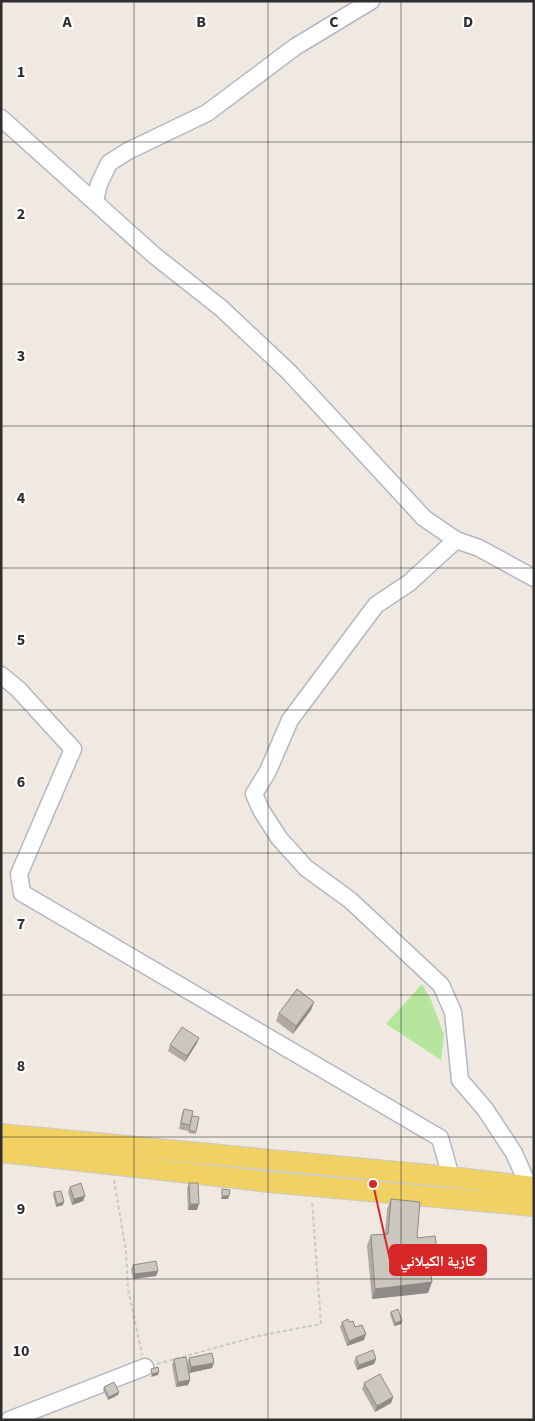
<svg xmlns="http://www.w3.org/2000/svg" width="535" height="1421" font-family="'Source Sans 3','Noto Naskh Arabic',sans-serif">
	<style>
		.green { fill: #b6e59e }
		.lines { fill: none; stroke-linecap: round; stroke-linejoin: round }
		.minor-casing { stroke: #b4b7c1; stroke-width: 19 }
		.major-casing { stroke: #c9c9c9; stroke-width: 22 }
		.path { stroke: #c9c9c9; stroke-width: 2; stroke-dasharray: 4 2.5; stroke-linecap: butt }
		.minor { stroke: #fff; stroke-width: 16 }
		.major { stroke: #f2d163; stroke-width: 20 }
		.wall { fill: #afaba4 }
		.shaded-wall { fill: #8e8b86 }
		.building { fill: #cbc7bf; stroke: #8e8b86 }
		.grid { fill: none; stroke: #2e2e2e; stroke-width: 1; stroke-opacity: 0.55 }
		.grid-label { font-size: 16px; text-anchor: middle; font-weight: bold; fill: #2e2e2e; stroke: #fff; stroke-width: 4.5; stroke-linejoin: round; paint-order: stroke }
		.leader { fill: none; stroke: #d62828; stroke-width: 2 }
		.callout-dot { fill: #d62828; stroke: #fff; stroke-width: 2 }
		.callout { fill: #d62828; stroke: #d62828; stroke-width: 2 }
		.callout-label { font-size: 15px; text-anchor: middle; font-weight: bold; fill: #fff }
	</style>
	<rect width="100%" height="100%" fill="#efe9e1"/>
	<path class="green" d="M422,984L431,1000L444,1035L441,1060L386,1024Z"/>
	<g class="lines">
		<g class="minor-casing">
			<g id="minor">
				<path d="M1,118L155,256L221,308L289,372L424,518L456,540L479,548L534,578"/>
				<path d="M95,201L99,184L109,163L128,151L207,113L295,47L371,1"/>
				<path d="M456,540L409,583L376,605L290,720L268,771L254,794L261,810L279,838L306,868L350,900L441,985L453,1012L460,1080L485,1109L514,1153L529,1187"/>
				<path d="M1,675L18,689L73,749L19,874L22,893L440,1138L451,1177"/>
				<path d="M9,1420L145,1367"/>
			</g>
		</g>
		<g class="major-casing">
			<g id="major">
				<path d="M1,1134L451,1177L534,1187"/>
				<path d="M1,1152L269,1182L534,1206"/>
			</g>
		</g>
		<g class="path">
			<path d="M114,1180L126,1251L128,1289L142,1355"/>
			<path d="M157,1364L258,1336L321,1324L312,1201"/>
		</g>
		<use href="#minor" class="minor"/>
		<use href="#major" class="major"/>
	</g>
	<g class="wall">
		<path d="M314,1002L311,1010L293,1034L276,1021L279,1013Z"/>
		<path d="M197,1043L185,1062L168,1051L170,1045Z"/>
		<path d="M184,1109L190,1125L188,1131L179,1129L182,1114Z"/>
		<path d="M191,1119L196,1132L195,1134L188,1133Z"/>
		<path d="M189,1183L197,1210H188L187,1189Z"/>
		<path d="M70,1187L85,1196L83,1201L72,1205L68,1192Z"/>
		<path d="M54,1192L63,1205L56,1207L53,1195Z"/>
		<path d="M391,1199L417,1238L439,1264L435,1275L431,1276L432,1282L428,1293L372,1299L367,1246L371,1235L385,1234L387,1209Z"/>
		<path d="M133,1265L158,1271L156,1276L133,1279L131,1270Z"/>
		<path d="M391,1312L402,1321L401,1324L394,1326L390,1314Z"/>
		<path d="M342,1322H349L355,1327L364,1340L347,1346L340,1327Z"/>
		<path d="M356,1357L376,1359L374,1364L357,1370L354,1362Z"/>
		<path d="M189,1358L212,1368L189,1373L190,1380L188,1385L176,1387L172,1365L174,1359L187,1363Z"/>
		<path d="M364,1383L393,1397L391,1403L375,1412L362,1389Z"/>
		<path d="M104,1387L119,1392L118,1395L108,1400L103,1390Z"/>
	</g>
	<g class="shaded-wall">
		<path d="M314,1002L311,1010L293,1034L296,1026Z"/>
		<path d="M199,1038L197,1043L185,1062L187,1056Z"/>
		<path d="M85,1196L83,1201L72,1205L74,1199Z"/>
		<path d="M222,1196H229L228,1199H221Z"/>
		<path d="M64,1202L63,1205L56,1207L57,1204Z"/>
		<path d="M190,1204H199L197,1210H188Z"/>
		<path d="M439,1264L435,1275L426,1277L430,1266Z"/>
		<path d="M158,1271L156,1276L133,1279L135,1274Z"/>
		<path d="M432,1282L428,1293L372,1299L375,1289Z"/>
		<path d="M402,1321L401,1324L394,1326L395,1323Z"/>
		<path d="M366,1334L364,1340L347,1346L349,1341Z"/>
		<path d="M376,1359L374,1364L357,1370L359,1365Z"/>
		<path d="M214,1363L212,1368L189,1373L191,1367Z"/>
		<path d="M159,1372L158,1375L151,1377L152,1374Z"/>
		<path d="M190,1380L188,1385L176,1387L178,1382Z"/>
		<path d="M119,1392L118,1395L108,1400L109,1397Z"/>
		<path d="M393,1397L391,1403L375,1412L377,1406Z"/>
	</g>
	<g class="building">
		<path d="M297,989L314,1002L296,1026L279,1013Z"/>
		<path d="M182,1027L199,1038L187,1056L170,1045Z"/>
		<path d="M184,1109L193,1111L190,1125L181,1123Z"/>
		<path d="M192,1116L199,1117L196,1132L189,1130Z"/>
		<path d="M81,1183L85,1196L74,1199L70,1187Z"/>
		<path d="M189,1183H198L199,1204H190Z"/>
		<path d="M222,1189L230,1190L229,1196H222Z"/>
		<path d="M61,1191L64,1202L57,1204L54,1192Z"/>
		<path d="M391,1199L420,1202L417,1238L435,1236L439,1264L430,1266L432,1282L375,1289L371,1235L388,1234Z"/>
		<path d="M156,1261L158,1271L135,1274L133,1265Z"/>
		<path d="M398,1309L402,1321L395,1323L391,1312Z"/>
		<path d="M348,1319L349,1322L353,1321L355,1327L362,1325L366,1334L349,1341L342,1322Z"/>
		<path d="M373,1350L376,1359L359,1365L356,1357Z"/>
		<path d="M212,1353L214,1363L191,1367L189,1358Z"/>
		<path d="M186,1357L190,1380L178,1382L174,1359Z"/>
		<path d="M158,1367L159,1372L152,1374L151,1369Z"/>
		<path d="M380,1374L393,1397L377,1406L364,1383Z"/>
		<path d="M114,1382L119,1392L109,1397L104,1387Z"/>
	</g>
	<path class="grid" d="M134,1V1420M268,1V1420M401,1V1420M1,142H534M1,284H534M1,426H534M1,568H534M1,710H534M1,853H534M1,995H534M1,1137H534M1,1279H534"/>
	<g class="grid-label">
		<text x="67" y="27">A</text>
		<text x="201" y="27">B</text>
		<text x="334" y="27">C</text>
		<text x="468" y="27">D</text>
		<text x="21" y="77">1</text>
		<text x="21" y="219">2</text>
		<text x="21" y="361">3</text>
		<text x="21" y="503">4</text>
		<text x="21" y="645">5</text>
		<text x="21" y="787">6</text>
		<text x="21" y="929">7</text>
		<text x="21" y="1071">8</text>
		<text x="21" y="1214">9</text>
		<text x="21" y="1356">10</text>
	</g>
	<path class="leader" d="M373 1184L390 1260"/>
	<circle class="callout-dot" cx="373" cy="1184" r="5"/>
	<rect class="callout" x="390" y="1245" width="96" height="30" rx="5"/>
	<g class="callout-label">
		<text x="438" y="1266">كازية الكيلاني</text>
	</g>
	<rect width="535" height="1421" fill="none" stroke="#2e2e2e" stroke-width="5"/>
</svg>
